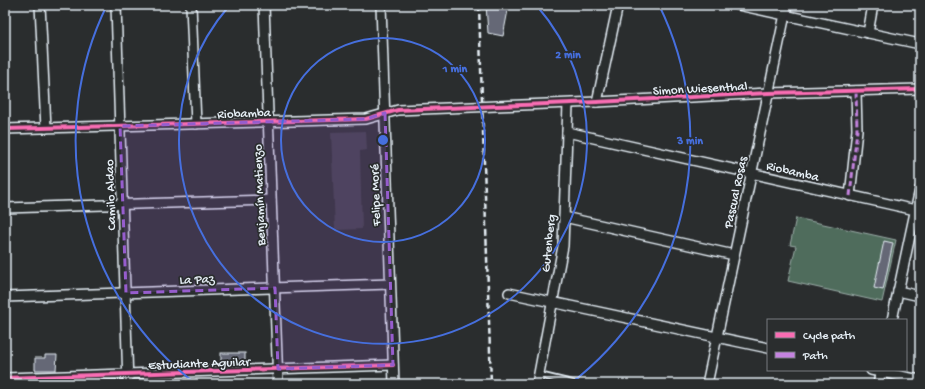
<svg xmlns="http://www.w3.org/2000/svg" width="925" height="389" font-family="'Gochi Hand',sans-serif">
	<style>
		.built { fill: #3c3e44 }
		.pitch { fill: #506c5b; stroke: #9caeaa }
		.building { fill: #656776; stroke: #e8f1f8 }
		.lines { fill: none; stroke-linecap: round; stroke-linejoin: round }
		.service-casing { stroke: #e8f1f8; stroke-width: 8 }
		.minor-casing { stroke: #e8f1f8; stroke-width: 12 }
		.service { stroke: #2a2d2e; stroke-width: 4.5 }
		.minor { stroke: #2a2d2e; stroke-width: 9 }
		.rail { stroke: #e8f1f8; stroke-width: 2.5; stroke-dasharray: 6 3; stroke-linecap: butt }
		.quiet { stroke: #c483df; stroke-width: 3; stroke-dasharray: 6 3; stroke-linecap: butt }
		.cycleway-casing { stroke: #2a2d2e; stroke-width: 6 }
		.cycleway { stroke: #f96db3; stroke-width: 4 }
		.marked { fill: #965dcd; fill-opacity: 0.2; stroke: #965dcd; stroke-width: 3; stroke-dasharray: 8 5; stroke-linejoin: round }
		.ring { fill: none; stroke: #466fde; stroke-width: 2 }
		.labels { text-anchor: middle; stroke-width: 3.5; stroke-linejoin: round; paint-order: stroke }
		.street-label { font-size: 13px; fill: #e8f1f8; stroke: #2a2d2e }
		.centre { fill: #466fde; stroke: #2a2d2e; stroke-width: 2 }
		.ring-label { font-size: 12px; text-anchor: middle; font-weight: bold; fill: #466fde; stroke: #2a2d2e; stroke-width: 3.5; stroke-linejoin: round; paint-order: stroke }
	</style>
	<rect width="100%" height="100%" fill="#2a2d2e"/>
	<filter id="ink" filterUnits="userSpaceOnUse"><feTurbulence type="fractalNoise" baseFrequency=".025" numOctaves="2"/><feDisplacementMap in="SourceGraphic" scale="8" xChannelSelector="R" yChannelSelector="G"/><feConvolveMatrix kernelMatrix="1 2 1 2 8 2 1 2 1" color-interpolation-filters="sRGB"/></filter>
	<g filter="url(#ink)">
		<path class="built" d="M366,131L367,150L360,151L362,229L335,230L331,132Z"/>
		<path class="pitch" d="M796,218L896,240L882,302L788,281L796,246L790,245Z"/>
		<g class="building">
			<path d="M486,5H509L503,36L488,33Z"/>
			<path d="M884,241L893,243L883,290L874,288Z"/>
			<rect x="221" y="353" width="24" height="11"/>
			<path d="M45,355H57L56,370H35V358H45Z"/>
		</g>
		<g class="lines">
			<g class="service-casing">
				<path id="service" d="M539,375L576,384"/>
			</g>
			<g class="minor-casing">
				<g id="minor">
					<path d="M40,5L46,128"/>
					<path d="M116,5L128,384"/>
					<path d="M191,5L196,124"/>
					<path d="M264,5L278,384"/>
					<path d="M381,5L394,384"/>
					<path d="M738,5L920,44"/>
					<path d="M868,33L873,5"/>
					<path d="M597,102L618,5"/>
					<path d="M5,129L366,119L398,110L597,102L768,93L920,89"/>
					<path d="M567,132L920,211"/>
					<path d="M850,196L857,130L856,91"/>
					<path d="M5,208L271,200"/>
					<path d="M564,217L734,255"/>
					<path d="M898,291L920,296"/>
					<path d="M509,293L768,348"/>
					<path d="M5,297L390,284"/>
					<path d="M892,320L920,189"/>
					<path d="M871,370L920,380"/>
					<path d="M5,378L393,365"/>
					<path d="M537,384L563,246L568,104"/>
					<path d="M707,384L787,5"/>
					<path d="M878,384L881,370"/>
				</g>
			</g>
			<use href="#service" class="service"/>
			<use href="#minor" class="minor"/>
			<path class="rail" d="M479,5L491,384"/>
			<path class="quiet" d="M850,196L857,130L856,91"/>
			<g class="cycleway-casing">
				<g id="cycleway">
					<path d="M5,129L366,119L398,110L597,102L768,93L920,89"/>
					<path d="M5,378L393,365"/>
				</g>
			</g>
			<use href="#cycleway" class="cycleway"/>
		</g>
	</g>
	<path class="marked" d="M385,113L393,365L278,369L275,288L126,293L120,126L366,119Z"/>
	<g class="ring">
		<circle cx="383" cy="140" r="102"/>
		<path d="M537 6A204 204 0 1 1 229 6"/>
		<path d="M196 384A307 307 0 0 1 107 5M659 5A307 307 0 0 1 570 384"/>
	</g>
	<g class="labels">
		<g class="street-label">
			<text transform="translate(700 87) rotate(-3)" y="5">Simon Wiesenthal</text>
			<text transform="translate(244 112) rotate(-2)" y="5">Riobamba</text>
			<text transform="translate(793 170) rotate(13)" y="5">Riobamba</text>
			<text transform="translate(734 192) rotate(-78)" y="5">Pascual Rosas</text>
			<text transform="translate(109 195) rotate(-92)" y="5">Camilo Aldao</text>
			<text transform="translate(258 195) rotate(-92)" y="5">Benjamín Matienzo</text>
			<text transform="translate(374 195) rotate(-92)" y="5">Felipe Moré</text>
			<text transform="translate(547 243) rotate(-84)" y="5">Gutenberg</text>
			<text transform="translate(197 278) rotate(-2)" y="5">La Paz</text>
			<text transform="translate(199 362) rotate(-2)" y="5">Estudiante Aguilar</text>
		</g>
	</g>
	<circle cx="383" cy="140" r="6" class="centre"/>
	<g class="ring-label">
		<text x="568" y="58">2 min</text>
		<text x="455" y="72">1 min</text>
		<text x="690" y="144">3 min</text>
	</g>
	<rect width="925" height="389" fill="none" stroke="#2a2d2e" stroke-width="20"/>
	<rect x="10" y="10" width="905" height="369" fill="none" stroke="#e8f1f8" stroke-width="1.5" filter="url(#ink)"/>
	<rect x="767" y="319" width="140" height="52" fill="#2a2d2e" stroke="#767b7f"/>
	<rect x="775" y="332" width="20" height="6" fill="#f96db3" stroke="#767b7f"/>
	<text x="803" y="339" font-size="12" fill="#e8f1f8">Cycle path</text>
	<rect x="775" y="352" width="20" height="6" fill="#c483df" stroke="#767b7f"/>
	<text x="803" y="359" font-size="12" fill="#e8f1f8">Path</text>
</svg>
